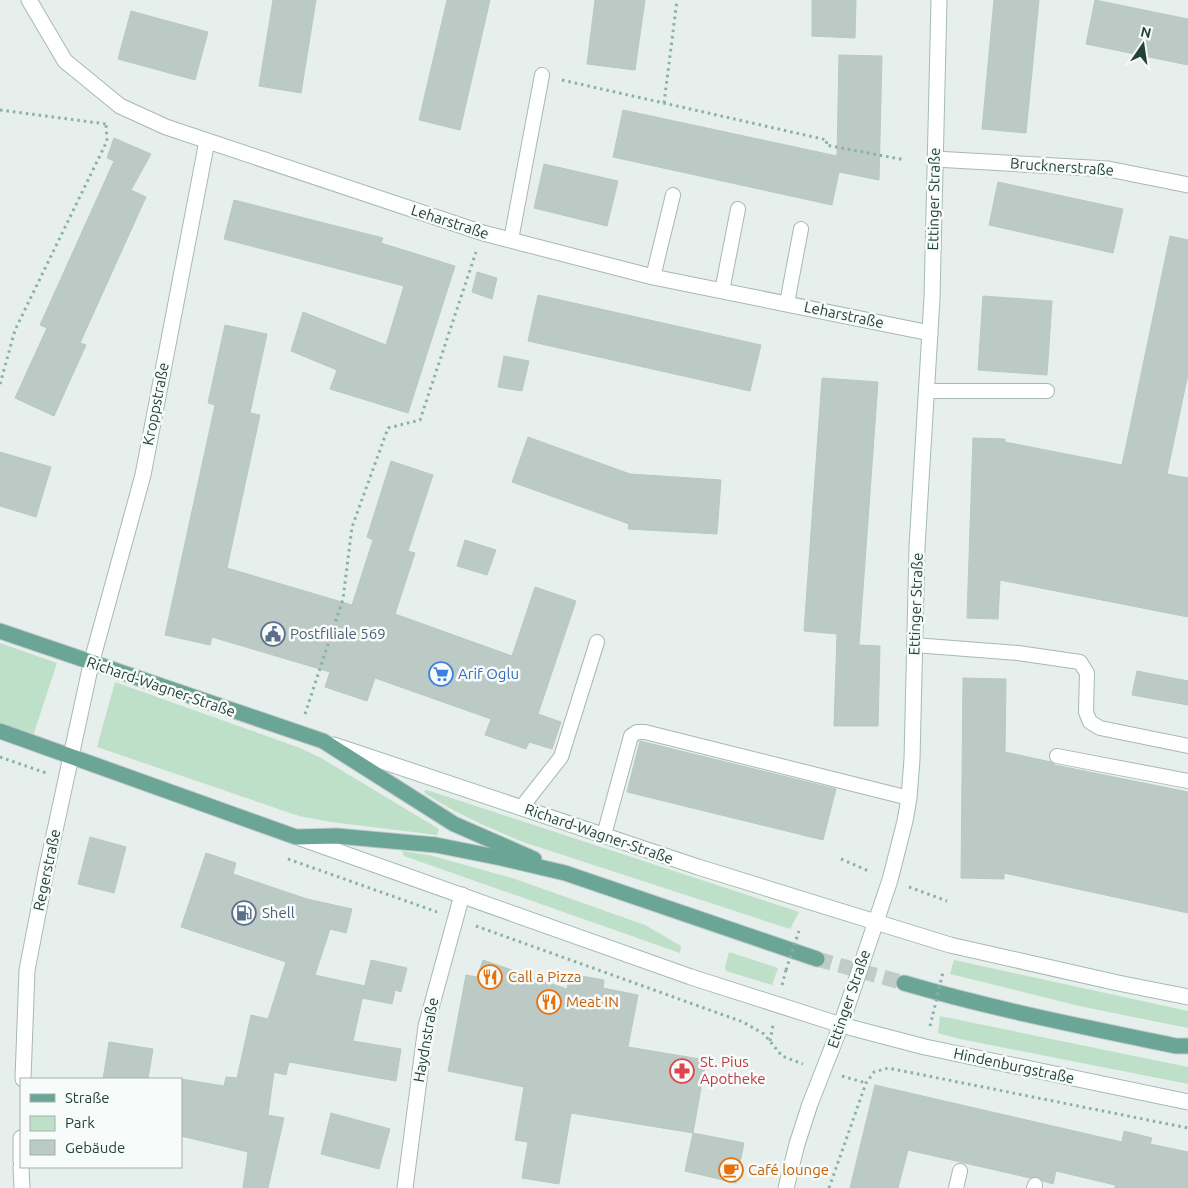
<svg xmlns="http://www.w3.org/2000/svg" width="1188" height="1188" font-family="Ubuntu,sans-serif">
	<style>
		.green { fill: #bfe0c8 }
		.building { fill: #bbcac4; stroke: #b8c9c2 }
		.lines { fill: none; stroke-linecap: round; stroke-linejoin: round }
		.primary-tunnel { stroke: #bfccc8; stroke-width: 15; stroke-dasharray: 15 8; stroke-linecap: butt }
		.lane-casing { stroke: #a8b8b2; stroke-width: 16 }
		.street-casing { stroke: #a8b8b2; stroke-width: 17 }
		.secondary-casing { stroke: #a4bbb3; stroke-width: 17 }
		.primary-casing { stroke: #c2cac8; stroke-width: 17 }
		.path { stroke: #86b3a5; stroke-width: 3; stroke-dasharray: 2.5 4; stroke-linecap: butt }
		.lane { stroke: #fff; stroke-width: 14 }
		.street { stroke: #fff; stroke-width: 15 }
		.secondary { stroke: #fff; stroke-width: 15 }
		.primary { stroke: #6aa596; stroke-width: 15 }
		.path-bridge { stroke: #86b3a5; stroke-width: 3; stroke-dasharray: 2.5 4; stroke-linecap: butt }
		.labels { text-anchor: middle; stroke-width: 5; stroke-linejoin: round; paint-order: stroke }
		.street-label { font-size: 15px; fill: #24423a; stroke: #f7fbf9 }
		.service-label { font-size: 15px; fill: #4e5e75; stroke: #f7fbf9; text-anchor: start }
		.shop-label { font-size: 15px; fill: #366cbe; stroke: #f7fbf9; text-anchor: start }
		.food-label { font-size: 15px; fill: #c56008; stroke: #f7fbf9; text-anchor: start }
		.health-label { font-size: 15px; fill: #be3a42; stroke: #f7fbf9; text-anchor: start }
	</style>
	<rect width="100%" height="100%" fill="#e6efeb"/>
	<g class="green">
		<path d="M0,643L57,663L33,736L0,724Z"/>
		<path d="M115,682L300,748L321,758L439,829L437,835L331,822L299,816L97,747Z"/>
		<path d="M427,790L799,912L790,929L526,843C491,829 457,814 426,794L424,791Z"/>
		<path d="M402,851L429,855L512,878L645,925L681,946L680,953L404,856Z"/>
		<path d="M729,952L778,968L772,985L726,971L725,967Z"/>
		<path d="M954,960L1188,1011V1028L1079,1006L950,974Z"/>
		<path d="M940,1016L1188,1067V1084L960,1039L938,1033Z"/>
	</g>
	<g class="building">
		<path d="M273,0H316L301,93L259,86Z"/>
		<path d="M447,0H490L460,130L419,120Z"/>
		<path d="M595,0H645L635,70L587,64Z"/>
		<path d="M812,0H856L855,38L812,36Z"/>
		<path d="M994,0H1039L1026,133L982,129Z"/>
		<path d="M1095,0L1188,19V65L1086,44Z"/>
		<path d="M131,11L208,32L195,80L118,59Z"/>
		<path d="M839,55L882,56L879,180L839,172L832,205L613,157L623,110L837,156Z"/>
		<path d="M114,138L151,154L131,190L146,197L80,343L86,345L54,416L15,398L47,328L40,325L114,161L107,158Z"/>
		<path d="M544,164L618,181L607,226L534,208Z"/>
		<path d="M998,182L1123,209L1113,253L989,225Z"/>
		<path d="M234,200L383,238L381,243L455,266L408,413L330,389L337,370L291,351L303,312L386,345L404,286L224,239Z"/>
		<path d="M1170,236L1188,240V374L1167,474L1188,478V617L1000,580L998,619L967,618L973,438L1005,439V442L1122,465Z"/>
		<path d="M477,272L497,278L492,299L472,292Z"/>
		<path d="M538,295L761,345L750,391L528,341Z"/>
		<path d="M983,296L1052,301L1047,375L978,370Z"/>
		<path d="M225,325L267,334L250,413L260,415L227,568L352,605L373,540L367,537L391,461L433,475L408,551L415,553L395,614L512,656L535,587L576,601L538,714L561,722L552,749L529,742L526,749L485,735L491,719L375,678L367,701L325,687L330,672L212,637L210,645L165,635L215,405L208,403Z"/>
		<path d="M504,356L529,361L522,391L498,387Z"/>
		<path d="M822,378L878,382L859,645L880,646L878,726H834L837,634L804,631Z"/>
		<path d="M528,437L630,474L721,480L717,534L628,529L629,524L512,482Z"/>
		<path d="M0,452L51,467L36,517L0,506Z"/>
		<path d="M465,540L496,550L487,575L457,566Z"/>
		<path d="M1137,671L1188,681V705L1132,695Z"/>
		<path d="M963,678L1006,679L1005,752L1051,762L1055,765L1188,792V913L1004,873V879L961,878Z"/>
		<path d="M640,741L836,789L823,840L627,792Z"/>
		<path d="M90,837L126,847L114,893L78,884Z"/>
		<path d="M206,853L236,863L233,874L307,899L352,909L346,933L330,929L315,975L365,986L353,1041L401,1049L396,1081L289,1062L286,1075L274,1072L268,1115L284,1118L268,1188H243L248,1152L181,1136V1079L224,1086L226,1077L237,1078L251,1015L268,1019L286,962L181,927Z"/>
		<path d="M371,960L407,968L401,992L395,990L392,1004L362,998Z"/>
		<path d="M483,960L567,989L570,974L604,980L603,988L638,995L628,1047L706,1060L693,1133L571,1113L559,1184L522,1178L528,1142L515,1140L524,1087L448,1071L466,975L477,977Z"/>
		<path d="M109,1042L153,1049L148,1079H103Z"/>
		<path d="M875,1085L1122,1142L1124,1131L1152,1138L1150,1144L1188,1152V1188H1115V1185L1056,1171L1053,1184L1043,1181L1037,1177L1030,1178L908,1150L898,1188H850Z"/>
		<path d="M331,1113L390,1129L379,1169L321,1154Z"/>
		<path d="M693,1133L744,1143L736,1183L685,1171Z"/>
	</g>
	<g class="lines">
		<path class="primary-tunnel" d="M817,959L904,983"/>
		<g class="lane-casing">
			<g id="lane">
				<path d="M511,240L542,75"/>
				<path d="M653,277L673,195"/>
				<path d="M722,291L738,209"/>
				<path d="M787,303L801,229"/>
				<path d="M926,391H1047"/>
				<path d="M914,645L1018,653L1080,662L1087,673L1086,712L1090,722L1100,728L1188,746"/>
				<path d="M1057,756L1188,781"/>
				<path d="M521,808L561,757L597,642"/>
				<path d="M604,835L631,736L637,732H645L909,798"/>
				<path d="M956,1188L960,1171"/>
				<path d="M1034,1188L1035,1185"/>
			</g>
		</g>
		<g class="street-casing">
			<g id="street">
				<path d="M29,0L65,61L120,106L166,127L483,233L653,277L930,333"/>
				<path d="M935,159L1108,169L1188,185"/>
				<path d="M23,1079L27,970L46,872L91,664L143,475L207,141"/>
				<path d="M21,1138V1161"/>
				<path d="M21,1167L22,1188"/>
				<path d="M405,1188L426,1026L462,895"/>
			</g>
		</g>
		<g class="secondary-casing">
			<g id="secondary">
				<path d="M334,745L698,867L950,945L1118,983L1188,997"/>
				<path d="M300,838L691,977L841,1025L925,1047L1188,1102"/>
				<path d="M786,1188L797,1144L810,1104L841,1025L890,880L905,821L909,798L912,759L917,547L932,298L939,0"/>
			</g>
		</g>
		<g class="primary-casing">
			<g id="primary">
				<path d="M0,631L323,741L454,824L534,859"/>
				<path d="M0,731L296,837L337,836L436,845L501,858L565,873L817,959"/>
				<path d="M904,983C993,1009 1084,1027 1176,1046H1188"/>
			</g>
		</g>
		<g class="path">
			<path d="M562,80L827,140L826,145L905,160"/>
			<path d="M664,103L677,0"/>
			<path d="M0,110L106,124"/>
			<path d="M0,384L15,330L107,141L106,124"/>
			<path d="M305,714L343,599L352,527L388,428L420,420L476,252"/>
			<path d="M0,757L46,773"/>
			<path d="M288,859L437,912"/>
			<path d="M841,859L871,872"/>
			<path d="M909,887L947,901"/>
			<path d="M476,926L743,1022L764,1034L782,1056L803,1064"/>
			<path d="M782,985L786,970"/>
			<path d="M930,1026L933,1014"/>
			<path d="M770,1041L773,1025"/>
			<path d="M842,1076L866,1083"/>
			<path d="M829,1188L866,1083L874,1072L888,1068L1188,1128"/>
		</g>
		<use href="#lane" class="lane"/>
		<use href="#street" class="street"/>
		<use href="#secondary" class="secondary"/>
		<use href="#primary" class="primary"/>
		<g class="path-bridge">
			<path d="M786,970L799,931"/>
			<path d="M933,1014L943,972"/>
		</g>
	</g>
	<defs>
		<g id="civic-ring" transform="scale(1.25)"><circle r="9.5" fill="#f7fbf9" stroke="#5c6f8a" stroke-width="1.5"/><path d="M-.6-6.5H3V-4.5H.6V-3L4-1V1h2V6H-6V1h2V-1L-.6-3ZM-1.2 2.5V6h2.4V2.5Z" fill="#5c6f8a"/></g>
		<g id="supermarket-ring" transform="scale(1.25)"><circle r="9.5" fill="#f7fbf9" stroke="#3f7fe0" stroke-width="1.5"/><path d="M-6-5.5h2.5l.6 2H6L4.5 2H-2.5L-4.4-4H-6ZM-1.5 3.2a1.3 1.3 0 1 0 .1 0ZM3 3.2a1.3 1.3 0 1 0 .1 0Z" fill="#3f7fe0"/></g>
		<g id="fuel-ring" transform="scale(1.25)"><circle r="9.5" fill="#f7fbf9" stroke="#5c6f8a" stroke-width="1.5"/><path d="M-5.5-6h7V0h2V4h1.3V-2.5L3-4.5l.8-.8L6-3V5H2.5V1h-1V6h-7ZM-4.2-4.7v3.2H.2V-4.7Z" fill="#5c6f8a"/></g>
		<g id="restaurant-ring" transform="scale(1.25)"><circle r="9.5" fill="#f7fbf9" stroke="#e8710a" stroke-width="1.5"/><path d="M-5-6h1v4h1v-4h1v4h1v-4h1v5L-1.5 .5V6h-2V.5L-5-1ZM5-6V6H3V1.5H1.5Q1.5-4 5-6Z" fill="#e8710a"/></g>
		<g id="pharmacy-ring" transform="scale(1.25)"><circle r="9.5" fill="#f7fbf9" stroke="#e0444e" stroke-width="1.5"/><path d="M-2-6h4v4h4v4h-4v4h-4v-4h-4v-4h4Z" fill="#e0444e"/></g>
		<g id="cafe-ring" transform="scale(1.25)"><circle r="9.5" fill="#f7fbf9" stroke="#e8710a" stroke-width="1.5"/><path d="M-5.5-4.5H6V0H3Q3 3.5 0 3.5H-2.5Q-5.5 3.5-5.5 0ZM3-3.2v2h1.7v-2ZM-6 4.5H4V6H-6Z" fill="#e8710a"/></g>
	</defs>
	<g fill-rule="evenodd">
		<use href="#civic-ring" x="273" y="634"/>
		<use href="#supermarket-ring" x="441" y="674"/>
		<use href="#fuel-ring" x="244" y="913"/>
		<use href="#restaurant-ring" x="490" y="977"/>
		<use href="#restaurant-ring" x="549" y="1002"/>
		<use href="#pharmacy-ring" x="682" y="1071"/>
		<use href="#cafe-ring" x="731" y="1170"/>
	</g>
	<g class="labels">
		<g class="street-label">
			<text transform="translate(1062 167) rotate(4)" y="5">Brucknerstraße</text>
			<text transform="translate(934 199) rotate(-89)" y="5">Ettinger Straße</text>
			<text transform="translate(450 222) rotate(18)" y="5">Leharstraße</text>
			<text transform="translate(844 315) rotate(12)" y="5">Leharstraße</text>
			<text transform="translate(156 404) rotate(-79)" y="5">Kroppstraße</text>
			<text transform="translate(916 604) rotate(-88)" y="5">Ettinger Straße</text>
			<text transform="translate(161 687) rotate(19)" y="5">Richard-Wagner-Straße</text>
			<text transform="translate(599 834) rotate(19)" y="5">Richard-Wagner-Straße</text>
			<text transform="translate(47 870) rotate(-78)" y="5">Regerstraße</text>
			<text transform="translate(849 999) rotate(-71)" y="5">Ettinger Straße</text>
			<text transform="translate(426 1040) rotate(-80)" y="5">Haydnstraße</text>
			<text transform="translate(1014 1066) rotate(12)" y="5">Hindenburgstraße</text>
		</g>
		<g class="service-label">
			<text x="290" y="639">Postfiliale 569</text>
			<text x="262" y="918">Shell</text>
		</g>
		<g class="shop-label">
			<text x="458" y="679">Arif Oglu</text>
		</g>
		<g class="food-label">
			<text x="508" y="982">Call a Pizza</text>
			<text x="566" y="1007">Meat IN</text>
			<text x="748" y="1175">Café lounge</text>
		</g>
		<g class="health-label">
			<text x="700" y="1067">St. Pius<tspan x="700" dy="17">Apotheke</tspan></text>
		</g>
	</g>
	<rect x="20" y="1078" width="162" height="90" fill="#f7fbf9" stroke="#a3b1ad"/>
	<rect x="30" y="1094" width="25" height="8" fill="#6aa596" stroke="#a3b1ad"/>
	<text x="65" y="1103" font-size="15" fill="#24423a">Straße</text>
	<rect x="30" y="1116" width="25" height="15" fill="#bfe0c8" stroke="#a3b1ad"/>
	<text x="65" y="1128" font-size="15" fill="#24423a">Park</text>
	<rect x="30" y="1140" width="25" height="15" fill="#bbcac4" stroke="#a3b1ad"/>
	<text x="65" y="1153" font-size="15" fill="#24423a">Gebäude</text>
	<g transform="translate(1143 45) rotate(13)" stroke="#f7fbf9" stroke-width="4" paint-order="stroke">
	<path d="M0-4L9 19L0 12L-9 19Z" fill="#24423a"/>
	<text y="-8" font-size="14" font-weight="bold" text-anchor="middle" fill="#24423a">N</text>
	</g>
</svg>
